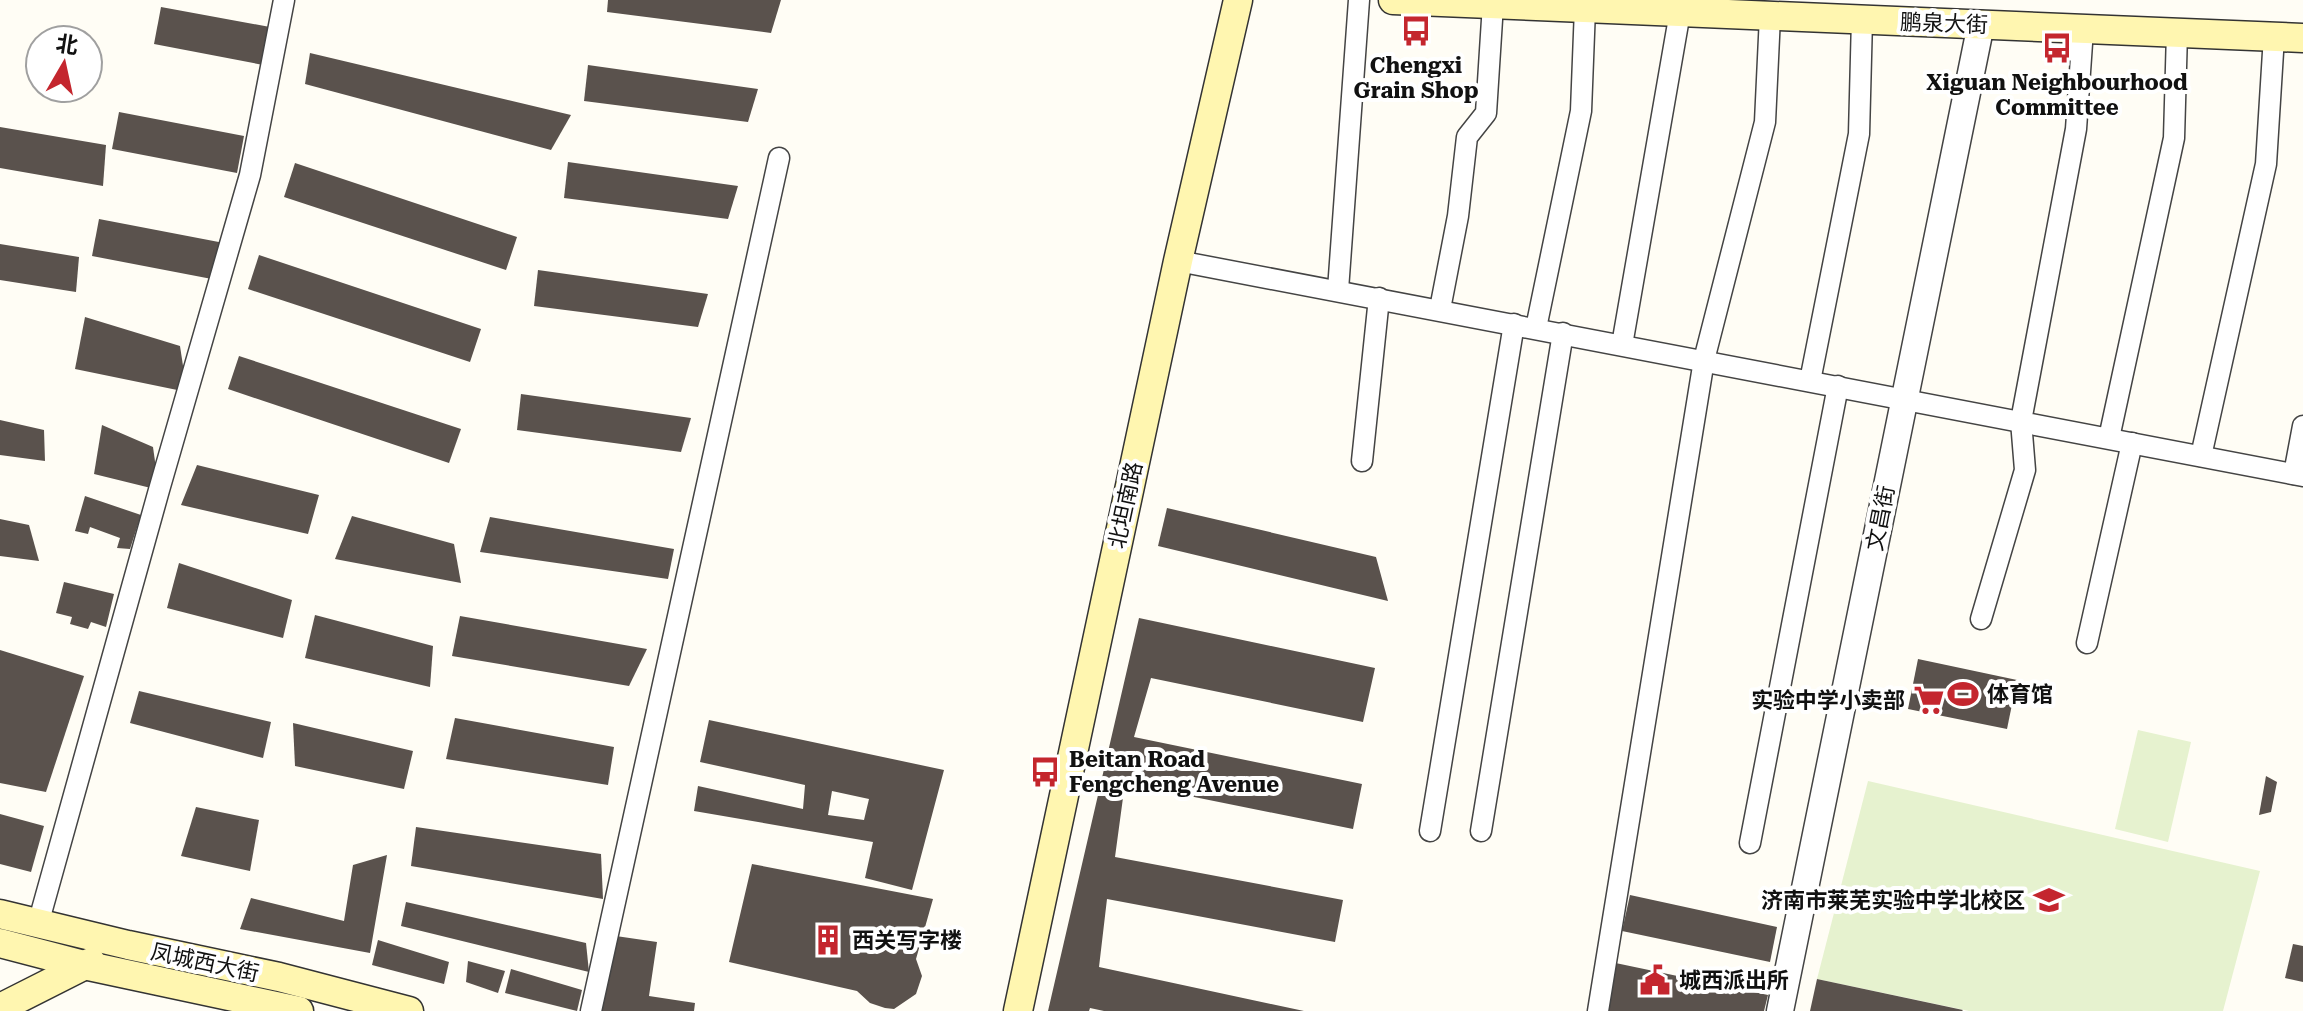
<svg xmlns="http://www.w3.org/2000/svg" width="2303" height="1011" font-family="'Roboto Serif','Noto Sans SC',serif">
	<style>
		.pitch { fill: #e6f2cf }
		.building { fill: #5a524d; fill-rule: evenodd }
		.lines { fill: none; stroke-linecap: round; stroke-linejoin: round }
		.minor-casing { stroke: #444; stroke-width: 23 }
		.tertiary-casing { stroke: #444; stroke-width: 29 }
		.secondary-casing { stroke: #333; stroke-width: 31 }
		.minor { stroke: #fff; stroke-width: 20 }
		.tertiary { stroke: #fff; stroke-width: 26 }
		.secondary { stroke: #fff6b0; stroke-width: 28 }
		.labels { text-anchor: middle; stroke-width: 8; stroke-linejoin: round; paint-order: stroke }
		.street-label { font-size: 22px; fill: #111; stroke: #fff }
		.poi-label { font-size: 22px; font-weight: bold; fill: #111; stroke: #fff; text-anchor: start }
	</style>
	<rect width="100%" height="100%" fill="#fffdf5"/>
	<g class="pitch">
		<path d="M2138,730L2191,742L2168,842L2115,829Z"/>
		<path d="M1868,781L2260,871L2223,1011H1969L1817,979Z"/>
	</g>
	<g class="building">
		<path d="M608,0H781L771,33L607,12Z"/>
		<path d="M161,7L286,30L279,68L154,44Z"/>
		<path d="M310,53L571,115L551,150L305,84Z"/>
		<path d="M588,65L758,89L748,122L584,101Z"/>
		<path d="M119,112L244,136L237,173L112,149Z"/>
		<path d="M0,127L106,145L103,186L0,168Z"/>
		<path d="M568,162L738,186L728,219L564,198Z"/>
		<path d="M295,163L517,237L506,270L284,197Z"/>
		<path d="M99,219L224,243L217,280L92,256Z"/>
		<path d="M0,244L79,257L76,292L0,280Z"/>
		<path d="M259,255L481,329L470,362L248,289Z"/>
		<path d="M538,270L708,294L698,327L534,306Z"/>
		<path d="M85,317L180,346L187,392L75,369Z"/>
		<path d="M239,356L461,429L449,463L228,389Z"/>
		<path d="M521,394L691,418L681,452L517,430Z"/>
		<path d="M0,420L44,430L45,461L0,455Z"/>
		<path d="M102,425L153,447L159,490L94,474Z"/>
		<path d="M197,465L319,495L308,534L181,505Z"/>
		<path d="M85,496L141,515L130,549L117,548L120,538L90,527L88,534L75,531Z"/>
		<path d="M1167,508L1376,557L1388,601L1158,546Z"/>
		<path d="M352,516L454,544L461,583L335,559Z"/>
		<path d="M490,517L674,549L668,579L480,552Z"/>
		<path d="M0,519L29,525L39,561L0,556Z"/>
		<path d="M179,563L292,600L283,638L167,608Z"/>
		<path d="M64,582L114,594L106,627L91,622L88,629L70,624L72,617L56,613Z"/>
		<path d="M315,615L433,646L430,687L305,658Z"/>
		<path d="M460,616L647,649L629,686L452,656Z"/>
		<path d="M1139,618L1375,668L1363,722L1151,678L1134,737L1362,784L1353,829L1125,783L1115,857L1343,900L1335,942L1107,899L1099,967L1304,1011H1104L1090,1008L1089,1011H1048Z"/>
		<path d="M0,650L84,676L46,792L0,783Z"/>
		<path d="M1918,659L2017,680L2007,729L1908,709Z"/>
		<path d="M139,691L271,722L263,758L130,723Z"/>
		<path d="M455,718L614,747L608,785L446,759Z"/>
		<path d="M709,720L944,770L912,890L865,878L873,842L694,811L698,786L803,809L805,785L700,762ZM832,791L869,799L864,820L828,815Z"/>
		<path d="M293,723L413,751L404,789L295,766Z"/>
		<path d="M2266,776L2277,782L2271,812L2259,815Z"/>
		<path d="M196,807L259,820L250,871L181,856Z"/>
		<path d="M0,814L44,826L31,872L0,864Z"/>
		<path d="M416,827L601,854L603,899L411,866Z"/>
		<path d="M387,855L370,953L240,929L251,898L344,921L353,865Z"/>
		<path d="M752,864L933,899L916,959L922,976L916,994L894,1009L885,1008L870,1003L857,991L729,962Z"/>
		<path d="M1630,895L1777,927L1770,962L1622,931Z"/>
		<path d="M406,902L586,943L589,972L401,926Z"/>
		<path d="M609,935L657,942L649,996L695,1003L694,1011H598Z"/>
		<path d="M378,940L449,962L444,984L372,965Z"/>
		<path d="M2293,944L2303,946V982L2285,978Z"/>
		<path d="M468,961L505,971L498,993L466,982Z"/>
		<path d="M1606,961L1768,995L1764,1011H1610L1598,1008Z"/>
		<path d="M511,969L582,990L577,1011L505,993Z"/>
		<path d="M1817,979L1963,1010L1962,1011H1810Z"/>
	</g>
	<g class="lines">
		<g class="minor-casing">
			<g id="minor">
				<path d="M1178,261L2303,476"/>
				<path d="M1338,290L1359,0"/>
				<path d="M1440,309L1458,216L1467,137L1486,113L1493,4"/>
				<path d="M1536,328L1581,111L1585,8"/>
				<path d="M1622,345L1680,12"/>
				<path d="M1810,381L1859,134L1862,19"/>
				<path d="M2109,438L2174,138L2177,32"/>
				<path d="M2201,456L2266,164L2274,36"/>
				<path d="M1362,461L1379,298"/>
				<path d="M2294,474L2303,426"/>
				<path d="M1981,619L2025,470L2021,421L2076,129L2083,29"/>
				<path d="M2087,643L2132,443"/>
				<path d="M1430,831L1514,324"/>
				<path d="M1481,831L1563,333"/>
				<path d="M1750,843L1838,386"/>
				<path d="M38,924L159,490L250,175L284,0"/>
				<path d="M591,1011L779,158"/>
				<path d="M1598,1011L1704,360L1765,122L1770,16"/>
			</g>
		</g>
		<g class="tertiary-casing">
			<path id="tertiary" d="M1780,1011L1981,24"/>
		</g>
		<g class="secondary-casing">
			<g id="secondary">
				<path d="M1393,0L2303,38"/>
				<path d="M0,914L128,945L279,977L409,1011"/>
				<path d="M0,943L84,965L299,1011"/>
				<path d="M0,1008L91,962"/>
				<path d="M1018,1011L1178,261L1238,0"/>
			</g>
		</g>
		<use href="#minor" class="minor"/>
		<use href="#tertiary" class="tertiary"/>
		<use href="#secondary" class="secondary"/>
	</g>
	<defs>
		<g id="bus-bare" transform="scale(2.4)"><path d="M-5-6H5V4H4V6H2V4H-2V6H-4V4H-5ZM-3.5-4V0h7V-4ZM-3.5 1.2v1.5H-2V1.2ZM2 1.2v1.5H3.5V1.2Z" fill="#c4262e" stroke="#fff" stroke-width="2.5" paint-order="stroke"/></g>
		<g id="stadium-bare" transform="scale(2.4)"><path d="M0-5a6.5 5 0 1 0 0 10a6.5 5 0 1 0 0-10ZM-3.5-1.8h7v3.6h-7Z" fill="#c4262e" stroke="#fff" stroke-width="2.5" paint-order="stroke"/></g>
		<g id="supermarket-bare" transform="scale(2.4)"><path d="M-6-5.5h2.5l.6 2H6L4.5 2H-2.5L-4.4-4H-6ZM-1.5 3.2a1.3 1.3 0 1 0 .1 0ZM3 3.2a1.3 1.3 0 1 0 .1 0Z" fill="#c4262e" stroke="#fff" stroke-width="2.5" paint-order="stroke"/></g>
		<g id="school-bare" transform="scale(2.4)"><path d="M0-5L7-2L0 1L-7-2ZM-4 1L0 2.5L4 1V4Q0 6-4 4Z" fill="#c4262e" stroke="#fff" stroke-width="2.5" paint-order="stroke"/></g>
		<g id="building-bare" transform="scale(2.4)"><path d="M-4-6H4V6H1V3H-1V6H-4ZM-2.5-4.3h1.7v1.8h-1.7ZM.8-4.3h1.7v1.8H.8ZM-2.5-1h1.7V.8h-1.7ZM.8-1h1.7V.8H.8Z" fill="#c4262e" stroke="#fff" stroke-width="2.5" paint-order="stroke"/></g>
		<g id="civic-bare" transform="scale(2.4)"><path d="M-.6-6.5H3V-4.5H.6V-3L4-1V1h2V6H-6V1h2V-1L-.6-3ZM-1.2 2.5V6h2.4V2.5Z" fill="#c4262e" stroke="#fff" stroke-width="2.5" paint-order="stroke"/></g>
	</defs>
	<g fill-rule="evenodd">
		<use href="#bus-bare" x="1416" y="31"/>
		<use href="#bus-bare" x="2057" y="48"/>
		<use href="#stadium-bare" x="1963" y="694"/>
		<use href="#supermarket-bare" x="1929" y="700"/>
		<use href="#bus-bare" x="1045" y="772"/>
		<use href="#school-bare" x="2049" y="900"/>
		<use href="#building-bare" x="828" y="940"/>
		<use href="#civic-bare" x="1655" y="980"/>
	</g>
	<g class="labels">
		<g class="street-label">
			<text transform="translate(1944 23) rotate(2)" y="8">鹏泉大街</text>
			<text transform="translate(1125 505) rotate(-78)" y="8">北坦南路</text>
			<text transform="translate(1880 518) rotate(-79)" y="8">文昌街</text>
			<text transform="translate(205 962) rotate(12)" y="8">凤城西大街</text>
		</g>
		<g class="poi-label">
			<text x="1416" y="73" text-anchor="middle">Chengxi<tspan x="1416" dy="25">Grain Shop</tspan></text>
			<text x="2057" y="90" text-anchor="middle">Xiguan Neighbourhood<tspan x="2057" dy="25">Committee</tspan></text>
			<text x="1987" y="702">体育馆</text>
			<text x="1905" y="708" text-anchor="end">实验中学小卖部</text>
			<text x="1069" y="767">Beitan Road<tspan x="1069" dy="25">Fengcheng Avenue</tspan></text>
			<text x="2025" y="908" text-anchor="end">济南市莱芜实验中学北校区</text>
			<text x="852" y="948">西关写字楼</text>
			<text x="1679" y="988">城西派出所</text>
		</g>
	</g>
	<g transform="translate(64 64) rotate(9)"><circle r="38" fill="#ffffff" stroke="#a0a0a0" stroke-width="2"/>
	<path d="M0-6L14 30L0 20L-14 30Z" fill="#c4262e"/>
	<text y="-12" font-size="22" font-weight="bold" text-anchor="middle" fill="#111111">北</text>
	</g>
</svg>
